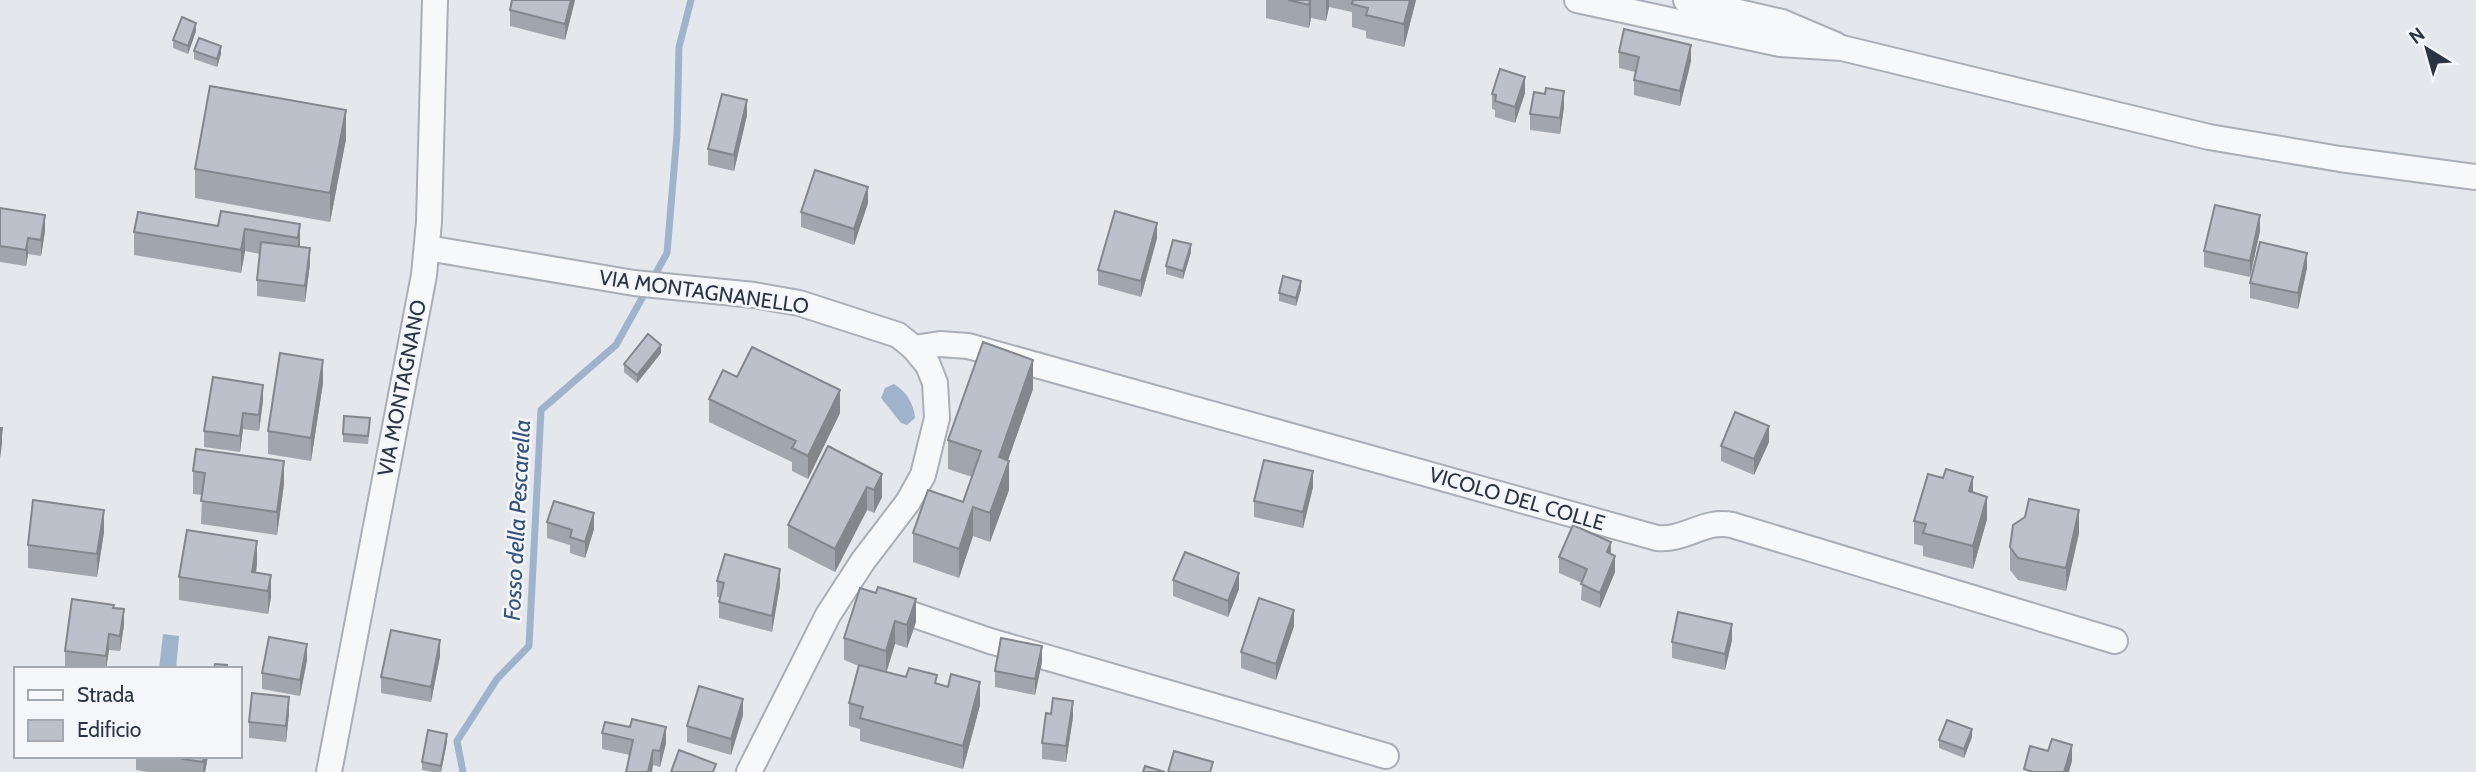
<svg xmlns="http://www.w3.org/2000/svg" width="2476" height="772" font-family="Cabin,sans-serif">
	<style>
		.water { fill: #9fb4cc }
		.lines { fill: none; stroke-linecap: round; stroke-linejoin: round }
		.stream { stroke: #9fb4cc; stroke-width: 7 }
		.minor-casing { stroke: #a9aeb7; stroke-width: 28 }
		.minor { stroke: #f7f8fa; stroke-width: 24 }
		.wall { fill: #a1a5ae }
		.shaded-wall { fill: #83868d }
		.building { fill: #bbc0ca; stroke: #83868d; stroke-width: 2 }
		.labels { text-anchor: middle; stroke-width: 5; stroke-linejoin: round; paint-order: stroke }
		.street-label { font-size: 21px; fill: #2b3445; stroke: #f4f6f9 }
		.water-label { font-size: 23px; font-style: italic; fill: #34527a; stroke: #f4f6f9 }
	</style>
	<rect width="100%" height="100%" fill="#e4e7ec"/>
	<g class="water">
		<path d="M894,384C906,391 914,404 915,418L907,425L901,423L881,398L885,388Z"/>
		<path d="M163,634L179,636L176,669H159Z"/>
	</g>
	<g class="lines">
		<g class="stream">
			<path d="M652,280L667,253L677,134L679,47L691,0"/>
			<path d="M463,772L457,741L497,679L529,646L541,410L616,345L646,291"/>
		</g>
		<g class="minor-casing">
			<g id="minor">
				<path d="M1577,0L1780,44L1842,48L2209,137L2340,159L2476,177"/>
				<path d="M1686,0L1782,22L1836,45"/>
				<path d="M427,248L634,283L754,295L799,303L898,335L914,348L928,365L935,383L937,418L923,475L908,502L863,561L828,615L749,772"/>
				<path d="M914,348L940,344L968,346L1657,538C1685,541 1704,519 1732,525L2115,641"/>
				<path d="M885,605L990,641L1386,756"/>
				<path d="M329,772L424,275L429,222L435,0"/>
			</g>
		</g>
		<use href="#minor" class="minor"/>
	</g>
	<g class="wall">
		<path d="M575,0L565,40L510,26V10Z"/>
		<path d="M1266,0H1416L1404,47L1366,38V31L1352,27V12L1329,7L1326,21L1311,18L1309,28L1266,18Z"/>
		<path d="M196,31L188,54L173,48V40Z"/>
		<path d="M194,51L221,54L217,67L194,59Z"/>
		<path d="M1619,52L1691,61L1680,106L1634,95V80L1635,72L1619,68Z"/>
		<path d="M1525,93L1515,123L1495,117V110L1492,109V94Z"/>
		<path d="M1564,107L1560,134L1530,130V114Z"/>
		<path d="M747,115L734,171L708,165V149Z"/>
		<path d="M346,139L330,222L195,198V169Z"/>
		<path d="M868,203L854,245L801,227V212Z"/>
		<path d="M0,208L45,231L41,256L28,254L26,266L0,262Z"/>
		<path d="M300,224V247L310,264L305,302L257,296V280L260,254L245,251L241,273L134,255V232L218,226Z"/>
		<path d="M2260,231L2250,277L2204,267V251Z"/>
		<path d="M1157,238L1141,297L1098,285V270Z"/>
		<path d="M1191,252L1183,279L1166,274V266Z"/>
		<path d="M2307,268L2298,309L2250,298V283Z"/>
		<path d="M1301,289L1296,306L1279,301V293Z"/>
		<path d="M661,353L637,383L624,372V364Z"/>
		<path d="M737,377L840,413L808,479L792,471V462L709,422V399Z"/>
		<path d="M323,383L311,461L268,454V431Z"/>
		<path d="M1033,389L1008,460L1009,490L990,542L973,536L959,578L913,562V533L963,502L972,477L948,469V440Z"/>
		<path d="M263,400L259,431L243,429L240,452L204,447V431Z"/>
		<path d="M370,426L368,444L343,442V434Z"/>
		<path d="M1769,442L1754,475L1721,461V446Z"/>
		<path d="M828,446L882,497L874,513L867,510L835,572L788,548V525Z"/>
		<path d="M193,471L284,484L277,535L201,524L202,495L193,494Z"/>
		<path d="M1313,487L1303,528L1254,517V501Z"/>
		<path d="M1973,493L1987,519L1973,569L1923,556V546L1914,544V521Z"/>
		<path d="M547,522L594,529L585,558L570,553V545L547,538Z"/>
		<path d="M104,532L97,577L28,568V545Z"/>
		<path d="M2079,533L2066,591L2018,580L2010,570V547Z"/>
		<path d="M1611,554L1615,572L1600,608L1581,600L1582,583L1559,573V557Z"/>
		<path d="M257,564L256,572L271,575V597L268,614L179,600V577Z"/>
		<path d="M1173,580L1239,589L1228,617L1173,596Z"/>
		<path d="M717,581L780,585L772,632L719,618V602L720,597H717Z"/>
		<path d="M860,588L916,622L907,648L895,644L886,672L937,684L980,705L963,769L860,741V729L849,726V703L859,666L844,660V638Z"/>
		<path d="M114,608L124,625L120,651L109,650L106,669H80L65,667V651Z"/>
		<path d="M1294,626L1276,680L1241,668V652Z"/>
		<path d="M1732,640L1725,670L1672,658V642Z"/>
		<path d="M440,656L431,702L381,693V677Z"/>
		<path d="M307,660L300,696L262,689V673Z"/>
		<path d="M1042,662L1035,695L995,687V671Z"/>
		<path d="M289,713L286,742L249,738V722Z"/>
		<path d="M743,715L731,755L687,742V726Z"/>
		<path d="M1073,717L1066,762L1042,759V743Z"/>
		<path d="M602,733L666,743L660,767L653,765L630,755L602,749Z"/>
		<path d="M1972,737L1964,758L1939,748V740Z"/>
		<path d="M447,742L441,772H433L422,770V762Z"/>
		<path d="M136,756H208L205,772H148L136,770Z"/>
	</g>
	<g class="shaded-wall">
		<path d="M571,0H575L565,40V24Z"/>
		<path d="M1310,0H1311V18L1309,28V5Z"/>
		<path d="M1326,0H1329V7L1326,21Z"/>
		<path d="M1410,0H1416L1404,47V24Z"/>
		<path d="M196,23V31L188,54V46Z"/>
		<path d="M1691,45V61L1680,106V91Z"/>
		<path d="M221,46V54L217,67V59Z"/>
		<path d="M1525,77V93L1515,123V107Z"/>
		<path d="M1564,91V107L1560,134V118Z"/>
		<path d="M747,100V115L734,171V155Z"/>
		<path d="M346,110V139L330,222V193Z"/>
		<path d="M868,187V203L854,245V229Z"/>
		<path d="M45,215V231L41,256V240Z"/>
		<path d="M2260,215V231L2250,277V261Z"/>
		<path d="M1157,223V238L1141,297V281Z"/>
		<path d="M300,224V247L298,261V238Z"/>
		<path d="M245,229V251L241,273V250Z"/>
		<path d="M28,238V254L26,266V250Z"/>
		<path d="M1191,244V252L1183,279V271Z"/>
		<path d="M310,248V264L305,302V286Z"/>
		<path d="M2307,253V268L2298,309V293Z"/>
		<path d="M1301,281V289L1296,306V298Z"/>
		<path d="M661,345V353L637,383V375Z"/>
		<path d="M323,360V383L311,461V438Z"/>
		<path d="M1033,360V389L999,486V457Z"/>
		<path d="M263,385V400L259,431V415Z"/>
		<path d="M840,390V413L808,479V456Z"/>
		<path d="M243,413V429L240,452V436Z"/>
		<path d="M1769,426V442L1754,475V459Z"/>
		<path d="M2,428V444L0,459V443Z"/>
		<path d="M284,461V484L277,535V512Z"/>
		<path d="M1009,461V490L990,542V513Z"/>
		<path d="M1313,471V487L1303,528V512Z"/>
		<path d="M882,474V497L874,513V490Z"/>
		<path d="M1973,477V500L1969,491Z"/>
		<path d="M867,487V510L835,572V549Z"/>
		<path d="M1987,497V519L1973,569V546Z"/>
		<path d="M973,507V536L959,578V549Z"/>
		<path d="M104,510V532L97,577V554Z"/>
		<path d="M2079,510V533L2066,591V568Z"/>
		<path d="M594,513V529L585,558V542Z"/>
		<path d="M257,541V564L253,588L252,572Z"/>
		<path d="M1611,542V557L1607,552Z"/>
		<path d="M1615,556V572L1600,608V593Z"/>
		<path d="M780,569V585L772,632V616Z"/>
		<path d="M1239,573V589L1228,617V601Z"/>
		<path d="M271,575V597L268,614V591Z"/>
		<path d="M916,599V622L907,648V625Z"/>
		<path d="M124,609V625L120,651V636Z"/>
		<path d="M1294,610V626L1276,680V664Z"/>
		<path d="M895,621V644L886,674V651Z"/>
		<path d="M1732,624V640L1725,670V654Z"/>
		<path d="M109,634V650L106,669V656Z"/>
		<path d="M440,640V656L431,702V687Z"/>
		<path d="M307,644V660L300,696V680Z"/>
		<path d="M1042,646V662L1035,695V679Z"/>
		<path d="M980,682V705L963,769V746Z"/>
		<path d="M289,697V713L286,742V726Z"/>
		<path d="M743,699V715L731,755V739Z"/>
		<path d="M1073,701V717L1066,762V746Z"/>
		<path d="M666,727V743L660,767V751Z"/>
		<path d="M1972,729V737L1964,758V749Z"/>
		<path d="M447,734V742L441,772V766Z"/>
		<path d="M2072,745V761L2069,772H2064Z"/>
		<path d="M653,750V765L652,772H648Z"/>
		<path d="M204,756H208L205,772H203Z"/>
	</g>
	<g class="building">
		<path d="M512,0H571L565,24L510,10Z"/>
		<path d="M1288,0H1310L1309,5Z"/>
		<path d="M1353,0H1410L1404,24L1366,15L1368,8L1352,4Z"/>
		<path d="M182,17L196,23L188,46L173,40Z"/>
		<path d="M1624,29L1691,45L1680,91L1634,80L1639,57L1619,52Z"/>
		<path d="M199,38L221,46L217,59L194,51Z"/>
		<path d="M1500,69L1525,77L1515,107L1495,101L1496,95L1492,94Z"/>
		<path d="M210,86L346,110L330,193L195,169Z"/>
		<path d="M1546,88L1564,91L1560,118L1530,114L1534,92L1545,94Z"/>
		<path d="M722,94L747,100L734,155L708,149Z"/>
		<path d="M815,170L868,187L854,229L801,212Z"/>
		<path d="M2215,205L2260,215L2250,261L2204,251Z"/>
		<path d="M0,208L45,215L41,240L28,238L26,250L0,246Z"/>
		<path d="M221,211L300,224L298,238L245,229L241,250L134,232L138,212L218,226Z"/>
		<path d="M1115,211L1157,223L1141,281L1098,270Z"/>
		<path d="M1173,240L1191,244L1183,271L1166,266Z"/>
		<path d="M261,242L310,248L305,286L257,280Z"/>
		<path d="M2260,242L2307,253L2298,293L2250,283Z"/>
		<path d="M1283,276L1301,281L1296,298L1279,293Z"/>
		<path d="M648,334L661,345L637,375L624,364Z"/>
		<path d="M983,342L1033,360L999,457L1009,461L990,513L973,507L959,549L913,533L928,490L963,502L981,451L948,440Z"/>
		<path d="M752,347L840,390L808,456L792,448L796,441L709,399L723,370L737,377Z"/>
		<path d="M280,353L323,360L311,438L268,431Z"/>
		<path d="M213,377L263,385L259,415L243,413L240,436L204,431Z"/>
		<path d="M1735,412L1769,426L1754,459L1721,446Z"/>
		<path d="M344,416L370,418L368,436L343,434Z"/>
		<path d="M0,428H2L0,443Z"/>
		<path d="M828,446L882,474L874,490L867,487L835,549L788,525Z"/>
		<path d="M196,449L284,461L277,512L201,501L205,473L193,471Z"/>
		<path d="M1264,460L1313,471L1303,512L1254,501Z"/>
		<path d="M1946,469L1973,477L1969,491L1987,497L1973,546L1923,533L1926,524L1914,521L1928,474L1943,478Z"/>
		<path d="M2029,499L2079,510L2066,568L2018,558L2010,547L2013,525L2025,517Z"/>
		<path d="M33,500L104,510L97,554L28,545Z"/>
		<path d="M554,501L594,513L585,542L570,537L572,530L547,522Z"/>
		<path d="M1573,525L1611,542L1607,552L1615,556L1600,593L1581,584L1587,569L1559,557Z"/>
		<path d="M187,530L257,541L252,572L271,575L268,591L179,577Z"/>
		<path d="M1185,552L1239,573L1228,601L1173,580Z"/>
		<path d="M725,554L780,569L772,616L719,602L724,583L717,581Z"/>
		<path d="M878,587L916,599L907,625L895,621L886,651L844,638L860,588L876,593Z"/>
		<path d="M1259,598L1294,610L1276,664L1241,652Z"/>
		<path d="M72,599L114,605L113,608L124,609L120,636L109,634L106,656L65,651Z"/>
		<path d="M1678,612L1732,624L1725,654L1672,642Z"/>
		<path d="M391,630L440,640L431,687L381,677Z"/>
		<path d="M269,637L307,644L300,680L262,673Z"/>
		<path d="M1001,638L1042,646L1035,679L995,671Z"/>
		<path d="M215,664L227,665V669H214Z"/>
		<path d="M859,665L906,677L909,668L937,675L935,683L948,687L951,674L980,682L963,746L860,718L863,707L849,703Z"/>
		<path d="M699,686L743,699L731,739L687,726Z"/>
		<path d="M252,693L289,697L286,726L249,722Z"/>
		<path d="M1053,698L1073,701L1066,746L1042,743L1046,713L1051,714Z"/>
		<path d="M632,719L666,727L660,751L653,750L648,772H626L633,740L602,733L605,722L630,727Z"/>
		<path d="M1947,720L1972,729L1964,749L1939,740Z"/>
		<path d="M428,730L447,734L441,766L422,762Z"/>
		<path d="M2052,739L2072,745L2064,772H2033L2024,769L2030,746L2048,751Z"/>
		<path d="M679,750L716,764L713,772H671Z"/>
		<path d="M1174,751L1213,762L1210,772H1168Z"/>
		<path d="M182,756H204L203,762L182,759Z"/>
		<path d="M1145,766L1165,772H1143Z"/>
	</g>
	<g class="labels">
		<g class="street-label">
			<text transform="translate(704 292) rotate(8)" y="7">VIA MONTAGNANELLO</text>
			<text transform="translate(402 388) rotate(-79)" y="7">VIA MONTAGNANO</text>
			<text transform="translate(1517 499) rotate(16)" y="7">VICOLO DEL COLLE</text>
		</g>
		<g class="water-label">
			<text transform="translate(517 520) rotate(-87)" y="8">Fosso della Pescarella</text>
		</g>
	</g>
	<rect x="14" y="667" width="228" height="91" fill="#f4f6f9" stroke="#a4a8b1" stroke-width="2"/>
	<rect x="28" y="690" width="35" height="10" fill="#f7f8fa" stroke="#a4a8b1" stroke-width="2"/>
	<text x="77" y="702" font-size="21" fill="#2b3445">Strada</text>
	<rect x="28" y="720" width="35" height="21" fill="#bbc0ca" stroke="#a4a8b1" stroke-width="2"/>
	<text x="77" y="737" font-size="21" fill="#2b3445">Edificio</text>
	<g transform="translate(2427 49) rotate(323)" stroke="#f4f6f9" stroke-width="5" paint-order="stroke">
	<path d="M0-5L12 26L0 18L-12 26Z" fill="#2b3445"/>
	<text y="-10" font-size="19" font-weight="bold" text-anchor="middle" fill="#2b3445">N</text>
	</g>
</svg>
